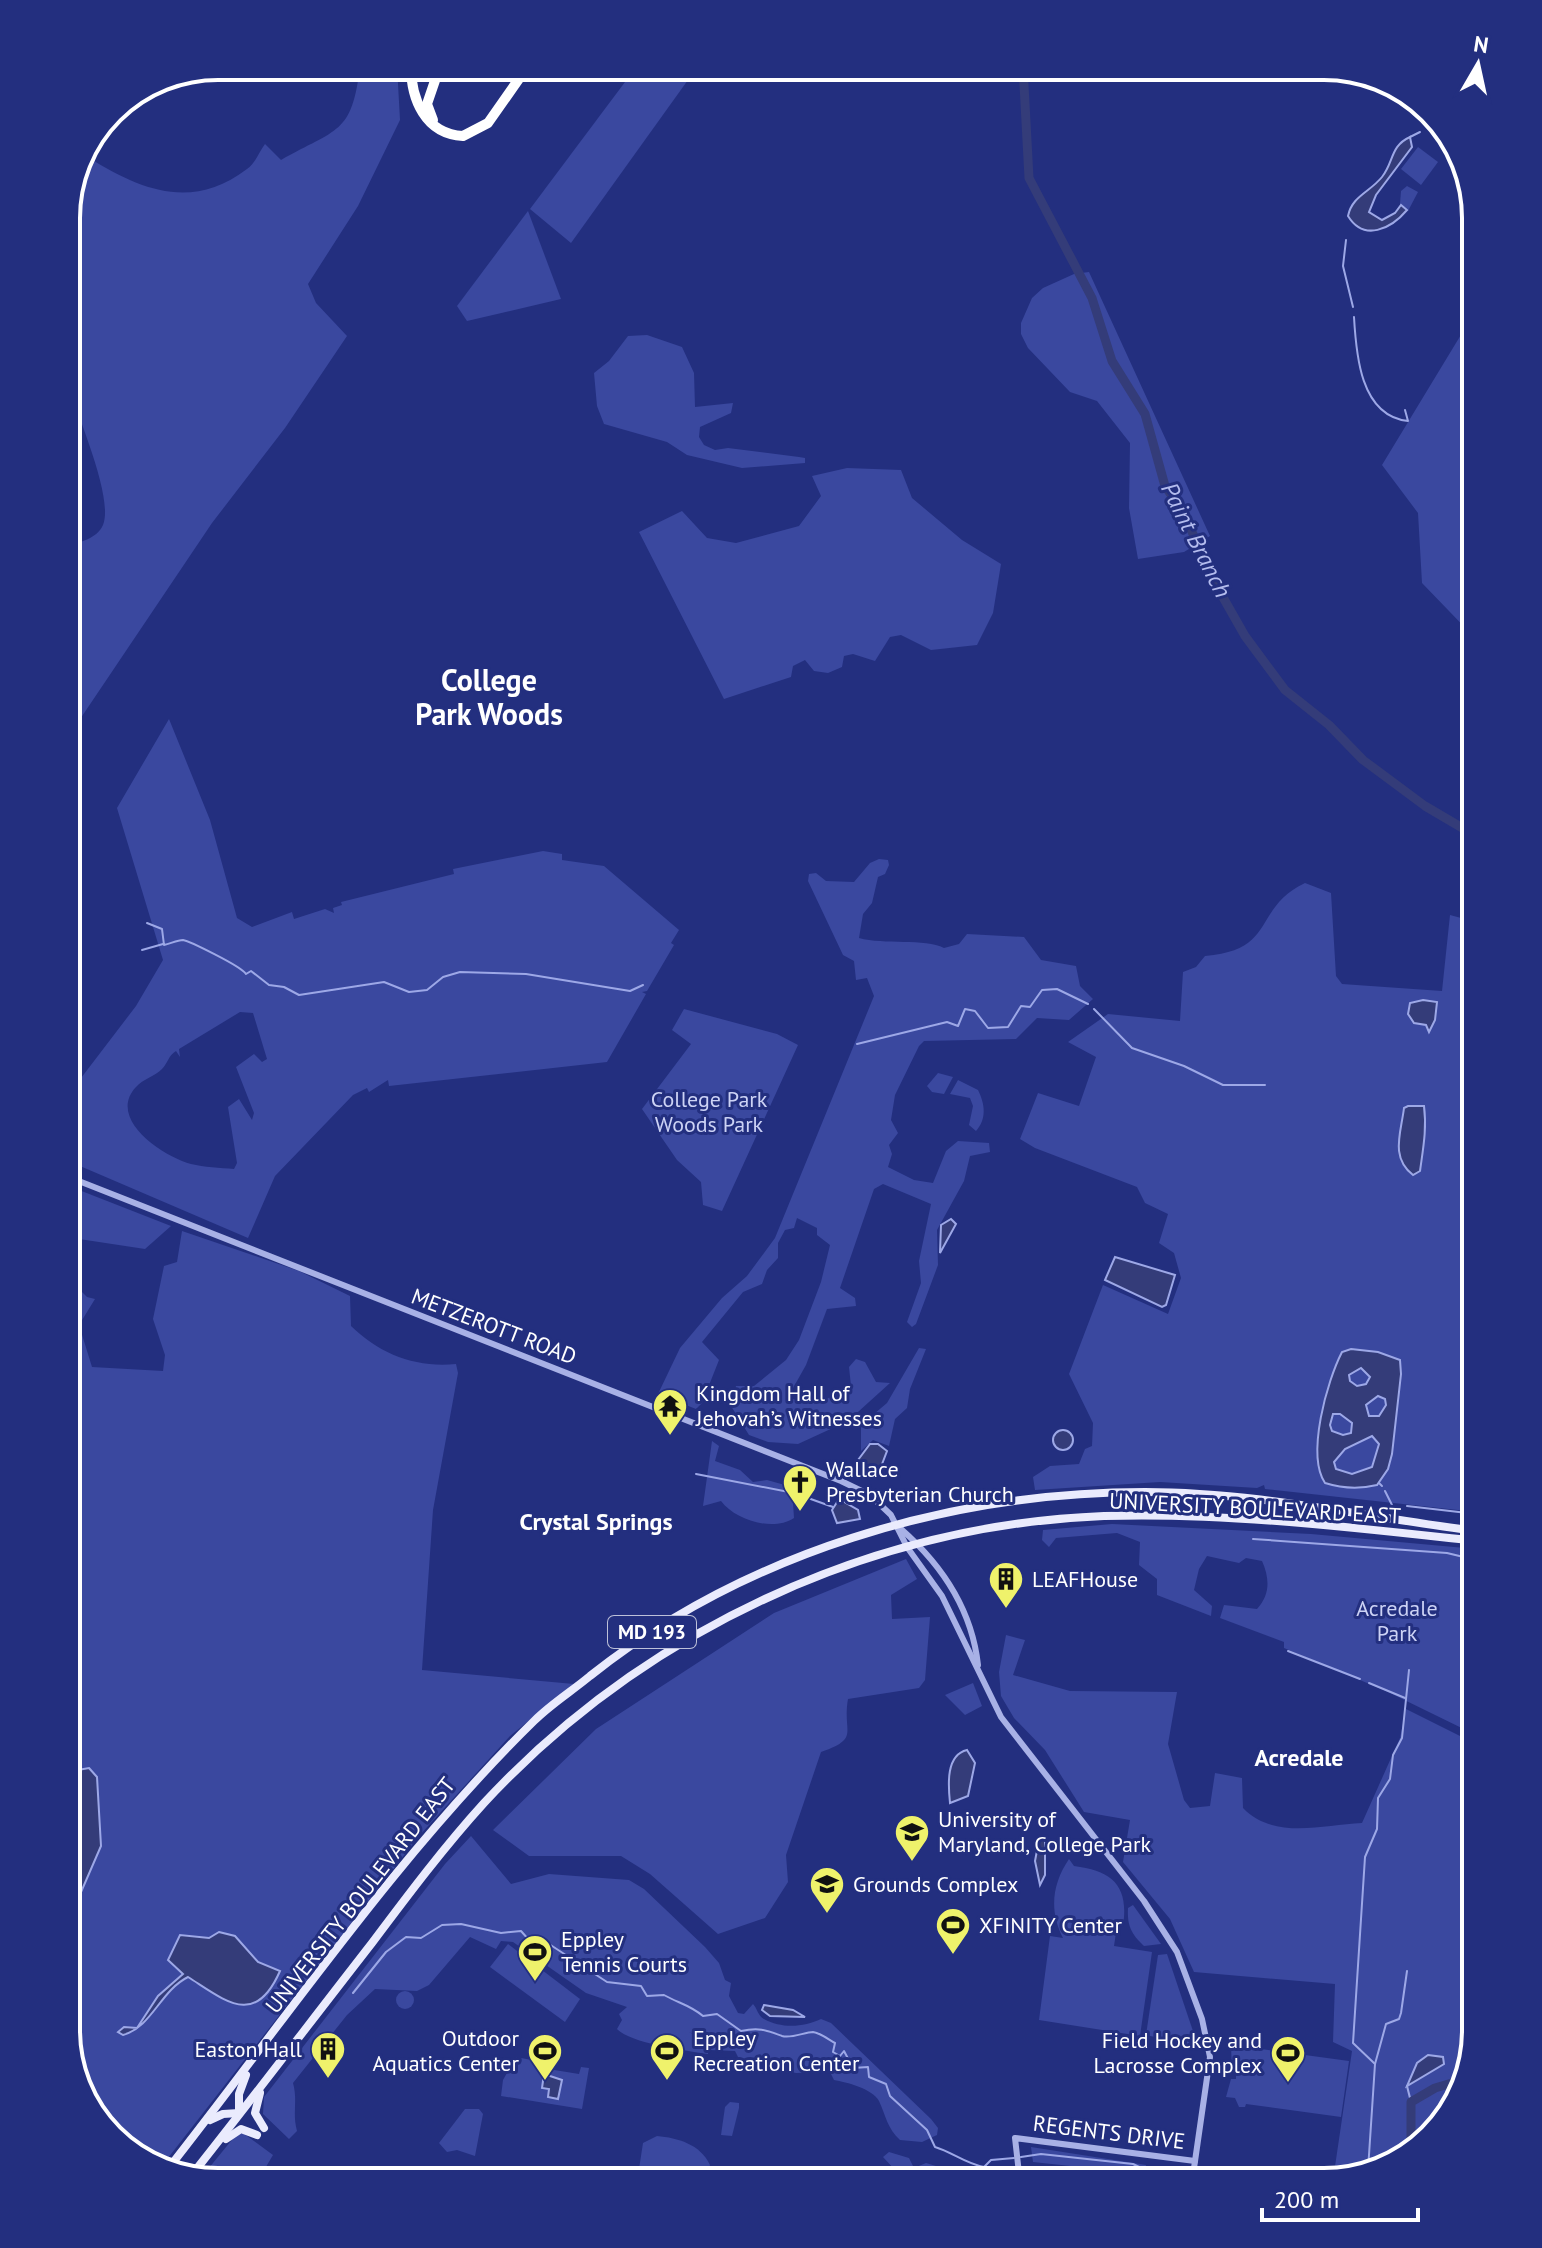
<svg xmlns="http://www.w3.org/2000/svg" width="1542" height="2248" font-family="'PT Sans',sans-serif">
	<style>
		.green { fill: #3a489f; fill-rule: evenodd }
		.water { fill: #343c79; stroke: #9da8e7; stroke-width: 2; fill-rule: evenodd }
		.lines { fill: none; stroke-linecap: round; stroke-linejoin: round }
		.stream { stroke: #9da8e7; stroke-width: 2 }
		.river { stroke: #343c79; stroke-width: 9 }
		.minor { stroke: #a8b1e6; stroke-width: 6 }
		.major { stroke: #eaebfd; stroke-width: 8 }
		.highway { stroke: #fff; stroke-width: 10 }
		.labels { text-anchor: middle; stroke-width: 6; stroke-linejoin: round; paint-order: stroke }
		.shield { fill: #232f7f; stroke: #bdc1d9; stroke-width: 2 }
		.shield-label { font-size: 20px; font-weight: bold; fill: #fff }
		.park-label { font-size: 22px; fill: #ccd2f5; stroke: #232f7f }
		.street-label { font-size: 22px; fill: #fff; stroke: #232f7f }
		.poi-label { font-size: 22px; fill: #fff; stroke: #232f7f; text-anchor: start }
		.water-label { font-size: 24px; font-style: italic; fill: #b4bcee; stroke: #232f7f }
		.neighbourhood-label { font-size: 24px; font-weight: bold; fill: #fff; stroke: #232f7f }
		.district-label { font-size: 30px; font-weight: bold; fill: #fff; stroke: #232f7f }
		.rim { fill: none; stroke: #fff; stroke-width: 4 }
	</style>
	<rect width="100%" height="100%" fill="#232f7f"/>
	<g class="green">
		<path d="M360,66H397L400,120L358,206L308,284L316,303L347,336L285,428L212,523L66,740V547C79,542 97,539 103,525C114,497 77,416 69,386C65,369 66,352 66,335L78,326L77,314L66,309V209L89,158C141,190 192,211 247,169C255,164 259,152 265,144L281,160C337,128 352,135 360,66Z"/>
		<path d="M637,66H698L571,243L530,209Z"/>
		<path d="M1418,147L1438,162L1421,185L1401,169Z"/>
		<path d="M1407,186L1418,192L1408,211L1400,204L1401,191Z"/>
		<path d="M528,211L561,299L467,321L457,306Z"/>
		<path d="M1089,272L1210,536L1184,552L1138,559L1129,508L1130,443L1097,401L1070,392L1028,348L1021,334V323L1032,298L1043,288L1074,274Z"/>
		<path d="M1476,310V639L1422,583L1418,513L1382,465Z"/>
		<path d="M647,335L682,347L694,373L695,407L733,403L731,413L700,427L699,437L704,445L715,450L728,448L799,457L805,458V463L742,468L687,455L667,442L604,424L597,406L594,373L609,361L628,336Z"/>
		<path d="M847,468L901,470L912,498L962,540L1001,564L993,613L977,645L931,650L901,635L890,637L875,661L853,654L844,656L842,667L828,673L814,671L805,660L793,666L791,677L724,699L639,532L682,511L707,538L736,543L799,526L821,496L812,476Z"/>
		<path d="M169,719L210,820L237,918L252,927L292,912L294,919L325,909L334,913L333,908L342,905L341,902L454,874L453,869L543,851L562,854V860L604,866L679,930L671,943L674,945L647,991L642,992L646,994L607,1062L389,1086L388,1080L369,1092L367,1088L353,1095L275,1176L248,1238L66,1160V1079L78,1082L136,1006L163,960L117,808ZM240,1012L253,1013L267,1059L262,1062L254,1054L236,1067L254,1113L252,1120L239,1099L228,1107L237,1163L234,1169C220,1168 204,1167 191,1164C164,1157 106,1119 136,1087C143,1079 155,1076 162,1069C168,1063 168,1056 176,1051L180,1057L179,1049Z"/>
		<path d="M879,859L888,860L889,865L885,874L878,877L872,903L863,914L859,938C884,945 925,938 944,948L959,944L967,934L1024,937L1041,960L1076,966L1080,986L1093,999L1069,1020L1037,1018L1016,1039L924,1041L919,1046L895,1095L891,1120L898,1133L889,1145L892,1154L888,1167L914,1180L933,1183L946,1151L958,1141L989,1143L990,1152L970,1156L964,1181L937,1230L938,1265L916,1324L912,1327L907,1322L921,1283L919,1261L931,1204L883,1184L874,1189L840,1288L855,1298L856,1306L827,1309L806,1365L788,1397C809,1407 834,1399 851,1386L849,1367L856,1359L865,1362L876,1382L890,1383L848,1421L798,1444L768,1442L749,1435L731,1406L736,1386H754L786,1360L799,1340L821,1282L830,1245L817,1235V1228L797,1218L794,1228L785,1230L778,1243V1258L767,1270L762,1284L743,1292L702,1342L719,1360L702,1403L696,1409L658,1394L680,1348L722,1298L747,1276L775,1238L874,996L867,978L856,980L854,961L843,955L808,881L809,874L816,873L826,881L854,882L870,863Z"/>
		<path d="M1305,883L1331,893L1336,976L1342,984L1442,991L1450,915L1476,922V1512L1265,1489L1264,1485L1257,1488L1160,1482L1035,1490L1033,1477L1050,1466L1079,1464L1085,1449L1092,1446L1093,1423L1069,1374L1103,1285L1168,1314L1181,1278L1174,1253L1159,1243L1168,1214L1145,1203L1137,1187L1035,1148L1020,1139L1038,1093L1079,1106L1096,1057L1068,1042L1108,1014L1180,1021L1183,972L1196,967L1205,956C1278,950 1252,908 1305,883Z"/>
		<path d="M684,1009L777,1034L798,1045L722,1211L703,1205L701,1182L677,1160L642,1109L691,1044L672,1030Z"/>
		<path d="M938,1073L953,1077L944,1094L932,1092L927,1086Z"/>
		<path d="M958,1080L978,1090C985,1104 987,1119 976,1131L969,1125L973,1106L970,1098L950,1094Z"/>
		<path d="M66,1186L79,1190L171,1226L145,1249L66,1237Z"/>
		<path d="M182,1231L299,1271L350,1296L351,1326C380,1354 415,1368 456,1364L458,1373L433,1510L422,1670L574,1684L510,1736L419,1836L161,2167L142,2161L86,2105L66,2030V1276L87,1297L95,1299L79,1325L92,1367L163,1371L165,1355L153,1319L164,1266L177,1262Z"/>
		<path d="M919,1348L926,1349L910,1389L907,1408L895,1419L889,1446L873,1440L861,1451V1425L887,1403Z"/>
		<path d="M712,1441L719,1446L715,1461L740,1470L753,1482L767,1480L792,1487L794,1518C773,1532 735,1520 721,1501L703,1506Z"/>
		<path d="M1112,1524L1311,1534L1476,1549V1735L1386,1691L1284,1648V1642L1220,1618L1224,1605L1257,1609C1270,1595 1270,1579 1262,1561L1246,1558L1239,1563L1207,1556L1199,1569L1194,1590L1212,1606L1211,1616L1157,1595V1579L1139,1565L1140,1542L1117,1533L1056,1538L1049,1547L1042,1540L1043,1530Z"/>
		<path d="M906,1559L917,1579L891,1595L892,1619L930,1617L925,1680L919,1688L848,1699C842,1733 861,1738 821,1752L786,1855L788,1882L765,1918L718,1934L650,1874L621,1856H529L493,1830L596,1729L774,1613Z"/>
		<path d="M1006,1635L1025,1640L1013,1675L1070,1691L1177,1692L1168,1744L1184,1800L1190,1808L1210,1806L1215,1773L1242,1778L1243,1808C1274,1840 1322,1825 1362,1823L1400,1738L1406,1709L1476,1744V2030L1455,2106L1451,2111L1439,2105L1444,2118L1399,2162L1333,2180L1352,2051L1333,2042L1335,1984L1194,1972L1170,1919L1123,1862L1130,1820L1084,1812L1045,1750L1014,1718L1001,1696L999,1672Z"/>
		<path d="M973,1683L982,1706L965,1715L945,1695Z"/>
		<path d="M471,1836L511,1884L549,1874L629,1880L644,1889L705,1947L719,1963L725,1980L731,1983L729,1996L738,2013L744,2014L753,2004C757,2008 758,2016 764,2019C782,2029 804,2027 821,2019L831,2023L931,2119L938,2128L937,2135L922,2142L900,2140C887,2128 886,2116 879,2101C873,2089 846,2082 834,2080L830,2072L796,2073L739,2059L735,2051L710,2050V2040L689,2032L709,2042L708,2054C686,2051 630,2043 617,2029L622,2020L619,2014L627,2007L586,1993L513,1942L501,1941L496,1949L470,1937L429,1985L417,1991L375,1989L347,2015L293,2083C298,2101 292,2113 297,2131L289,2139L263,2114L264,2097L445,1864Z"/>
		<path d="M1069,1859L1074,1866C1113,1871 1129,1886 1123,1926H1117L1114,1946L1152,1952L1140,2036L1039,2020L1050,1936L1063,1938C1049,1911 1052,1884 1069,1859Z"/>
		<path d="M1133,1905L1161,1944L1144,1946C1131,1934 1127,1925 1128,1908Z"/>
		<path d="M508,1944L580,1999L565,2022L490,1967Z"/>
		<path d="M1167,1954L1195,2037L1190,2045L1146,2035L1158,1955Z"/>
		<circle cx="405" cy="2000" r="9"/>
		<path d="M1231,2045L1349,2061L1341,2117L1246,2104L1245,2107H1239L1235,2098L1226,2097L1231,2079H1236V2073L1232,2072Z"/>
		<path d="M516,2057L542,2062V2068L579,2074L581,2067L589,2068L582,2109L501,2096L503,2080Z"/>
		<path d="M730,2102L739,2103V2108L732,2136L721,2135L725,2107Z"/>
		<path d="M465,2109H479L483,2114L475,2156L457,2150L447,2152L439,2143Z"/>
		<path d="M243,2133L273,2155L257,2182H236L228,2178L227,2171H223L218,2182L200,2179L235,2136Z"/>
		<path d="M657,2136C678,2138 700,2144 710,2165L703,2182H637L643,2143Z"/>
		<path d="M1031,2147L1146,2165L1145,2174L1033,2162Z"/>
		<path d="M889,2152L909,2158L914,2168L926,2163L969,2176L1014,2177L1015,2182H953L940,2177L933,2182H906L883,2157Z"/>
	</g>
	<g class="water">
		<path d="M1410,137L1412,147L1376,195L1369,212L1382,220L1395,213L1401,205L1407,210C1391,229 1364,242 1348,216C1352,196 1370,192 1382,177C1394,162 1390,146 1410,137Z"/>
		<path d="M1423,1000L1437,1002L1435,1020L1429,1032L1426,1025L1414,1023L1408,1014L1410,1003Z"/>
		<path d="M1408,1106H1424C1427,1129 1423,1149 1420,1171L1413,1175C1390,1157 1401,1133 1404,1108Z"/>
		<path d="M1468,1186H1476V1226L1462,1211L1463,1189Z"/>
		<path d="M951,1219L956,1224L940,1253L941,1225Z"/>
		<path d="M1115,1257L1175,1275L1166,1305L1162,1307L1105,1280Z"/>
		<path d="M1351,1349L1378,1352L1400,1360L1401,1374L1392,1454L1388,1469L1377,1485C1360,1489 1341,1488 1325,1483C1306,1455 1327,1381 1342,1352ZM1361,1368L1370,1377L1366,1384L1357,1386L1350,1381L1349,1375ZM1378,1396L1385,1399L1386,1405L1379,1416H1369L1366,1405ZM1333,1414H1340L1352,1423L1351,1433L1343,1435L1332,1431L1330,1425ZM1372,1436L1379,1444L1372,1467L1352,1474L1336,1469L1334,1462L1345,1449Z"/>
		<circle cx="1063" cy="1440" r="10"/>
		<path d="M870,1444H878L887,1451L879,1472L874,1473L855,1464Z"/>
		<path d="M839,1499L858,1510L860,1519L837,1523L832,1510Z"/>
		<path d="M967,1750L975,1763L968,1796L950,1803C948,1784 946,1755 967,1750Z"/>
		<path d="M89,1768L97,1777L101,1846L75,1906L66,1909V1785L78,1770Z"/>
		<path d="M1045,1839V1875L1040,1885L1035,1861L1039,1840Z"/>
		<path d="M219,1932L235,1936L258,1962L280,1971C255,2028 226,2001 188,1977C160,1991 152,2027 123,2035L118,2032L124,2027L137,2028L158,1996L183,1974L168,1960L180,1935L209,1938Z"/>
		<path d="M764,2005L793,2010L805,2017L770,2016L762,2010Z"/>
		<path d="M1428,2055L1443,2057L1444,2064L1407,2086L1417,2063Z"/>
		<path d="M544,2074L562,2080L558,2099L548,2097L549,2089L542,2088Z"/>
	</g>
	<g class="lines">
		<g class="stream">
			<path d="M1410,137L1420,132"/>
			<path d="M1346,240L1343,266L1353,307"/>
			<path d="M1354,317C1356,353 1360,416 1408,421L1405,410"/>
			<path d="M147,923L162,929L164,945C170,944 177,940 183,940C189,941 241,966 246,974L251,971L269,985L284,987L299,995L384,982L409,992L427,990L443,977L460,972L526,974L630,991L643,985"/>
			<path d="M142,950L163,944"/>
			<path d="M1094,1009L1132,1048L1184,1066L1223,1085H1265"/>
			<path d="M857,1044L947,1022L958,1026L965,1009L975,1011L988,1028L1008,1027L1021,1006L1030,1007L1042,990L1057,989L1088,1004"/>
			<path d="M696,1474L794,1493L833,1507"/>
			<path d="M1379,1483L1382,1486"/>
			<path d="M1385,1491L1392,1505"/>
			<path d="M1407,1506L1476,1514"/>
			<path d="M1253,1539L1447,1553L1476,1560"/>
			<path d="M1288,1651L1360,1679"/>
			<path d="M1369,1683L1405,1698"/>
			<path d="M353,1993L386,1952L406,1937L421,1938L442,1925L461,1924L501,1933L521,1931L529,1940L546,1942L607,1982L641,1986L647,1996L664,1995C678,2003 690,2005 703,2016L717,2014L741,2031C759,2027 766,2030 782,2036C791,2039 805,2032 813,2032C821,2033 829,2040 835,2043L833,2052L840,2056L844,2051L853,2068L868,2067L869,2077L886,2084L890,2096L927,2130L935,2147C952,2152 966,2164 984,2167L991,2160L1014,2158"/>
			<path d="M1375,2064L1353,2043L1365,1857L1377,1829L1378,1798L1390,1779L1393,1755L1402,1738L1409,1670"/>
			<path d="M1407,2086L1411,2102"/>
			<path d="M1021,2157L1041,2154L1133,2164L1170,2182"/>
			<path d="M1368,2170L1375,2064L1386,2024L1399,2019L1401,2013L1407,1971"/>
			<path d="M1138,2182L1141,2172"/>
		</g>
		<g class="river">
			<path d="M1023,66L1029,178L1092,298L1112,361L1145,414L1165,486L1183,512L1216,585L1245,636L1285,690L1329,725L1363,760L1425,806L1476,836"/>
			<path d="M1407,2154L1411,2144V2102L1435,2088L1462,2080"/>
		</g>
		<g class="minor">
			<path d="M66,1176L841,1481L870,1495L891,1515L907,1547L942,1596L1001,1717L1144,1901L1177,1952L1202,2019L1210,2057L1192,2182"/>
			<path d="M901,1529C942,1565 972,1611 978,1665"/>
			<path d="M1020,2182L1015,2138L1195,2161"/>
		</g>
		<g class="major">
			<path d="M260,2093L255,2113L264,2128"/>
			<path d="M239,2113V2094L246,2075"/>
			<path d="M210,2120L223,2114L239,2113"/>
			<path d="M226,2139L241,2129L257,2135"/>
			<path d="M168,2169C286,2019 398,1854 534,1721C551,1704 572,1691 590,1676C745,1553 949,1492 1145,1492C1256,1492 1366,1517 1476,1531"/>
			<path d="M191,2176C252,2099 312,2020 372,1943C408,1895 444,1847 484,1803C643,1632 869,1525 1104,1516C1223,1512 1357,1528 1476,1541"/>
		</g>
		<g class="highway">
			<path d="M411,66C411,99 425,134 463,136L488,123L528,66"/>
			<path d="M433,120L427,104L440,66"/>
		</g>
	</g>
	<defs>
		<g id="temple-pin" transform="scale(1.8)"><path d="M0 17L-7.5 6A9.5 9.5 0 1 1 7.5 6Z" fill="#eff26b" stroke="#232f7f"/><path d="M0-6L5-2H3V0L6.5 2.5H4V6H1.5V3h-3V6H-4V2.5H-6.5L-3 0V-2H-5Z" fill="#111"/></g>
		<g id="church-pin" transform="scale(1.8)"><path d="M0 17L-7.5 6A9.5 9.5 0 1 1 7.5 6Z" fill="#eff26b" stroke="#232f7f"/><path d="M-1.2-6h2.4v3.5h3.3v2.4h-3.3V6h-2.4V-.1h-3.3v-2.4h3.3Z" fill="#111"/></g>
		<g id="building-pin" transform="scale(1.8)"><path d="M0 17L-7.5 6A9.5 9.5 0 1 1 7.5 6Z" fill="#eff26b" stroke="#232f7f"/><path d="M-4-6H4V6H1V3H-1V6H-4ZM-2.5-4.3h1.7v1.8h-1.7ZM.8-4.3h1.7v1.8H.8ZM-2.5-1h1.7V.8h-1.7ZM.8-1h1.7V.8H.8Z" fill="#111"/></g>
		<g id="university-pin" transform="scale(1.8)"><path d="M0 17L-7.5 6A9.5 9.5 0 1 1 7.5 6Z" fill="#eff26b" stroke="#232f7f"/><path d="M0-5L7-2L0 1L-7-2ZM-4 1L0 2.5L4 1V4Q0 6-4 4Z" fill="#111"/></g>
		<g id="stadium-pin" transform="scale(1.8)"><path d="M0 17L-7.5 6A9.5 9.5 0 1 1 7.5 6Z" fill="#eff26b" stroke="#232f7f"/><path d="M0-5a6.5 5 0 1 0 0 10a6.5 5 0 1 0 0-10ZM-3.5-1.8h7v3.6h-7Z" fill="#111"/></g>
	</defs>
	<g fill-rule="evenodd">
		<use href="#temple-pin" x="670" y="1406"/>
		<use href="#church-pin" x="800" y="1482"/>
		<use href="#building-pin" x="1006" y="1579"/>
		<use href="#university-pin" x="912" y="1832"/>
		<use href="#university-pin" x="827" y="1884"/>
		<use href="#stadium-pin" x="953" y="1925"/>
		<use href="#stadium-pin" x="535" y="1952"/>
		<use href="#building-pin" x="328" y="2049"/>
		<use href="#stadium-pin" x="545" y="2051"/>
		<use href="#stadium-pin" x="667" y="2051"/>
		<use href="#stadium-pin" x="1288" y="2053"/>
	</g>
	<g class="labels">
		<rect class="shield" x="608" y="1616" width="88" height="32" rx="6"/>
		<g class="shield-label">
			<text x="652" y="1639">MD 193</text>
		</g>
		<g class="park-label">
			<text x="709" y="1107">College Park<tspan x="709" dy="25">Woods Park</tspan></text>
			<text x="1397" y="1616">Acredale<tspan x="1397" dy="25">Park</tspan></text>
		</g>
		<g class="street-label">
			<text transform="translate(494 1326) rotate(21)" y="8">METZEROTT ROAD</text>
			<text transform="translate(1255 1508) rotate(3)" y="8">UNIVERSITY BOULEVARD EAST</text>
			<text transform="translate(360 1895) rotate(-52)" y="8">UNIVERSITY BOULEVARD EAST</text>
			<text transform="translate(1109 2132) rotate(7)" y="8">REGENTS DRIVE</text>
		</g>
		<g class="poi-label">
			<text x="696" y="1401">Kingdom Hall of<tspan x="696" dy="25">Jehovah’s Witnesses</tspan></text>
			<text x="826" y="1477">Wallace<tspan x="826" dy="25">Presbyterian Church</tspan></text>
			<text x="1032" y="1587">LEAFHouse</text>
			<text x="938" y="1827">University of<tspan x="938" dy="25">Maryland, College Park</tspan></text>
			<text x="853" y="1892">Grounds Complex</text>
			<text x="979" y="1933">XFINITY Center</text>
			<text x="561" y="1947">Eppley<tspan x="561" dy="25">Tennis Courts</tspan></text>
			<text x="519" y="2046" text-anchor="end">Outdoor<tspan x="519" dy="25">Aquatics Center</tspan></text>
			<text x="693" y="2046">Eppley<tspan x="693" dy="25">Recreation Center</tspan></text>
			<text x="1262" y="2048" text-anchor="end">Field Hockey and<tspan x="1262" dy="25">Lacrosse Complex</tspan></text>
			<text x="302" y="2057" text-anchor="end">Easton Hall</text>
		</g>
		<g class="water-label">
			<text transform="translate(1196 540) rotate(63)" y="8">Paint Branch</text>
		</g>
		<g class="neighbourhood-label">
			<text x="596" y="1530">Crystal Springs</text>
			<text x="1299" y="1766">Acredale</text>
		</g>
		<g class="district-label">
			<text x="489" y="691">College<tspan x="489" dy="34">Park Woods</tspan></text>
		</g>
	</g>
	<path d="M0 0H1542V2248H0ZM218 80H1324A138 138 0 0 1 1462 218V2030A138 138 0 0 1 1324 2168H218A138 138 0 0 1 80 2030V218A138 138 0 0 1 218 80Z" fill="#232f7f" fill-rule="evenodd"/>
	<path class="rim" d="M218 80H1324A138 138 0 0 1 1462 218V2030A138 138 0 0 1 1324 2168H218A138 138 0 0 1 80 2030V218A138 138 0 0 1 218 80Z"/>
	<g transform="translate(1478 64) rotate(9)" stroke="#232f7f" stroke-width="6" paint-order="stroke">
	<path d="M0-6L14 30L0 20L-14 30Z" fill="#ffffff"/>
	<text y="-12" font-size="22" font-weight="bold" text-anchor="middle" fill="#ffffff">N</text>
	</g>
	<path d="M1262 2208v12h156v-12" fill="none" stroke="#ffffff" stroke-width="4"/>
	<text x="1274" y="2208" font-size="24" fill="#ffffff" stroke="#232f7f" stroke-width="6" paint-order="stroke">200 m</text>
</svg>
